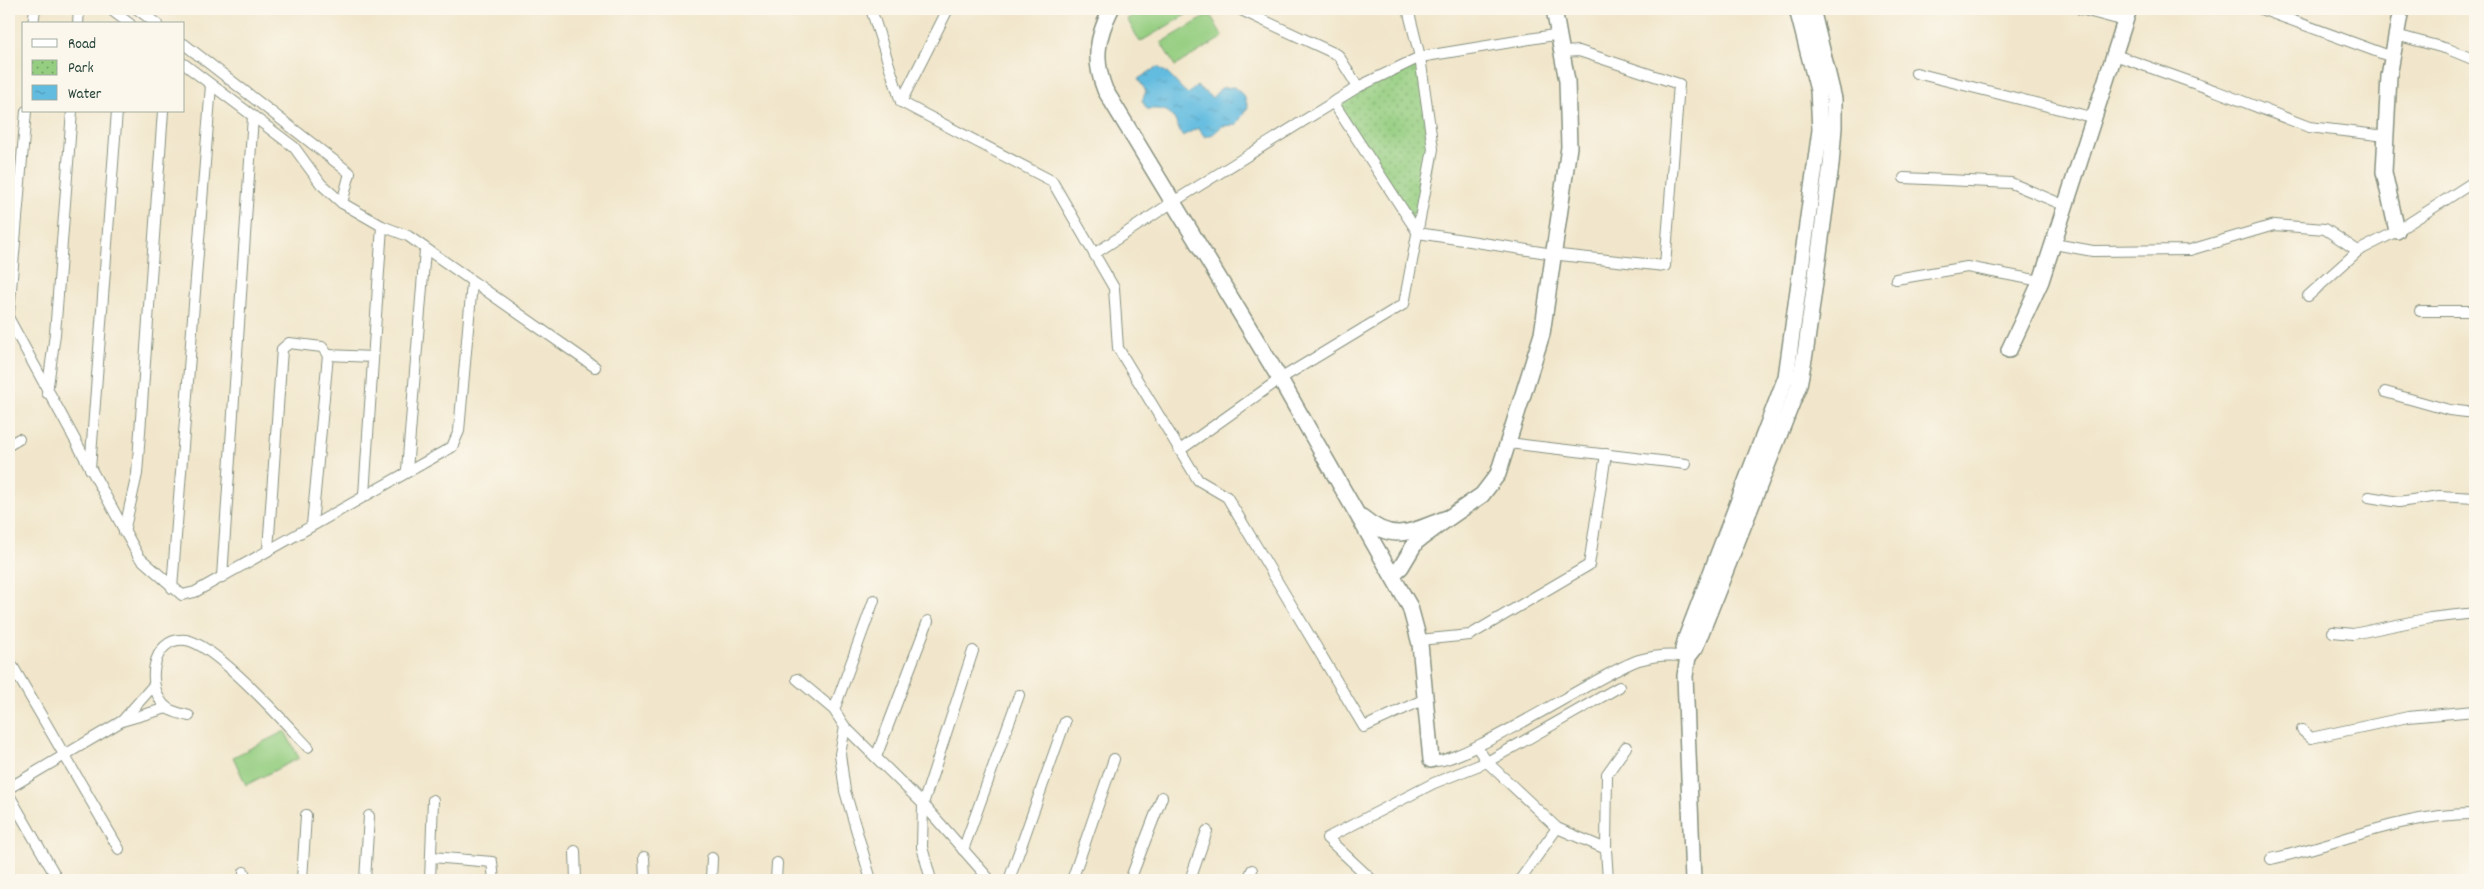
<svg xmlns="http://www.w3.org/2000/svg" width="2484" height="889" font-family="Dekko,sans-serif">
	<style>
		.green { fill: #95ce81; stroke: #5a865a }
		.park { fill: url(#park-dots); stroke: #5a865a }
		.water { fill: url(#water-ripples); stroke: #407c8a }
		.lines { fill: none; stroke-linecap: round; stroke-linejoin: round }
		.street-casing { stroke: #889280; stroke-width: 12 }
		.secondary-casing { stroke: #889280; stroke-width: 18 }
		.street { stroke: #fff; stroke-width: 10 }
		.secondary { stroke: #fff; stroke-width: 15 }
	</style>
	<defs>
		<pattern id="park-dots" width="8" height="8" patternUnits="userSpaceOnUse" patternTransform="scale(1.25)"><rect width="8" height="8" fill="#95ce81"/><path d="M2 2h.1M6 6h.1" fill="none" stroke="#79a86a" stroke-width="1.8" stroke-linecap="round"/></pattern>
		<pattern id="water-ripples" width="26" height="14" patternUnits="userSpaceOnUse" patternTransform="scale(1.25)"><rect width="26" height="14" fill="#62bce0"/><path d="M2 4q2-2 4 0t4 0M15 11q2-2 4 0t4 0" fill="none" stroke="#509ab6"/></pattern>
	</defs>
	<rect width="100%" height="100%" fill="#fbf7ec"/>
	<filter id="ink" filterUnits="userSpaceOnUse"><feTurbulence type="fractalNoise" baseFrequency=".02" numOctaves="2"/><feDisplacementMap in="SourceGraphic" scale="10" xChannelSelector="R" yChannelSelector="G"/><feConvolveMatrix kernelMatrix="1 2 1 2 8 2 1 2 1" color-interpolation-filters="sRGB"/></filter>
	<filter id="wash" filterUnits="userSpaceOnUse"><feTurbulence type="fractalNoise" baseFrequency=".0096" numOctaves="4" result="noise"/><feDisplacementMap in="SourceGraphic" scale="20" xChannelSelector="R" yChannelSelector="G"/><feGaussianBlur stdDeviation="1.12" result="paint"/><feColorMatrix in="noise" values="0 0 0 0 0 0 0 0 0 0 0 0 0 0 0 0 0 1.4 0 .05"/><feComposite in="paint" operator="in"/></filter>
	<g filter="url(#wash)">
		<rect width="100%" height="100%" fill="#f1e6cb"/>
		<g class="green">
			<path d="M1144,9H1186L1189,13L1140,42L1127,19Z"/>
			<path d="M1210,14L1223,37L1175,66L1161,43Z"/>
			<path d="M285,731L299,758L246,785L233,757Z"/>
		</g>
		<path class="park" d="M1420,57L1433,149L1418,233L1333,102Z"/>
		<path class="water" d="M1157,67C1170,72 1176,85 1188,94L1197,86L1212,98L1221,88L1234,87L1244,96L1248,107L1236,125L1222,126L1213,134L1205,137L1198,128L1182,136C1172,115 1174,108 1147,109L1142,101L1146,91L1138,79Z"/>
	</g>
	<g filter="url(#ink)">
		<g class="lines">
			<g class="street-casing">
				<g id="street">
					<path d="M110,9L130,24"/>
					<path d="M137,9L157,24"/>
					<path d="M871,9L901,102L1052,181L1114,288L1118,348L1198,480L1227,497L1364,727L1425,699"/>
					<path d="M1239,9L1338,55L1358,87"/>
					<path d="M2080,9L2125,21"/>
					<path d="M2261,9L2392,57"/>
					<path d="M33,24L35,9"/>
					<path d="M78,24L79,9"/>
					<path d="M2396,35L2448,49L2475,60"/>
					<path d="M184,44L350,173L342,203"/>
					<path d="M2115,55L2216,91L2309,127L2386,136"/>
					<path d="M184,64L294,147L321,184L342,203L382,226L408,236L595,367"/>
					<path d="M1916,73L2095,118"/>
					<path d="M901,102L948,9"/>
					<path d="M1333,102L1418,233L1560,255L1665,266L1679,84L1579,51L1564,52"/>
					<path d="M1904,178L2011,183L2066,206"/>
					<path d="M2054,244L2093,251L2190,250L2274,225L2325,229L2358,251"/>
					<path d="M1094,254L1173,202L1358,87L1420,57L1560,34"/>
					<path d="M1896,279L1967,267L2041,281"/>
					<path d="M2308,296L2358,251L2397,231L2475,181"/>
					<path d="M2420,311H2475"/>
					<path d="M9,313L26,111"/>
					<path d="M9,319L139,557L182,595L195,592L452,447L459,431L472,283"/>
					<path d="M328,355L373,357"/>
					<path d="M2385,392L2449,410L2475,413"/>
					<path d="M47,393L55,334L72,111"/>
					<path d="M1508,443L1686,464"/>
					<path d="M9,445L19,439"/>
					<path d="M1180,450L1280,379L1404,304L1433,149L1420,57L1408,9"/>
					<path d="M90,469L117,111"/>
					<path d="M407,470L425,250"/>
					<path d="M364,495L382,226"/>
					<path d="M2369,497L2399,502L2439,496L2475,498"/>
					<path d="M124,532L137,474L163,111"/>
					<path d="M268,550L282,349L289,343L322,347L328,355L312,525"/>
					<path d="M222,577L253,116"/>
					<path d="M172,588L211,85"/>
					<path d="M2333,632L2353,634L2430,618L2475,613"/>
					<path d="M1419,640L1470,635L1589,565L1606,454"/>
					<path d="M9,660L119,849"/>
					<path d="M797,679L834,710L845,727L923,804L990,880"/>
					<path d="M834,710L874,600"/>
					<path d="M189,716C183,714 172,712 167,708C145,690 150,636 186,640C215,644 285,723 308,747"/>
					<path d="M123,720L153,686"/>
					<path d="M845,727L840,754L845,791L871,880"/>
					<path d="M2302,730L2311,738L2408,717L2475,711"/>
					<path d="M1477,747L1487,762L1557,828L1606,849L1608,880"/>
					<path d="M876,757L928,621"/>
					<path d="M1431,760C1451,772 1605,670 1639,660C1656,655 1671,654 1688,657"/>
					<path d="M9,788L122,721L167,708"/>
					<path d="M9,795L58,880"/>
					<path d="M1606,849L1607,774L1626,747"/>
					<path d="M963,850L1019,695"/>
					<path d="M575,851L576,880"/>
					<path d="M432,857L492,862L494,880"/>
					<path d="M644,857L645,880"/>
					<path d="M2271,859C2339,844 2404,813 2475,814"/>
					<path d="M244,880V872"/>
					<path d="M302,880L306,815"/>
					<path d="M365,880L369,816"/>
					<path d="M430,880L433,800"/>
					<path d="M711,880L712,858"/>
					<path d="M776,880L777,863"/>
					<path d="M931,880L922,847L923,804L973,651"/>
					<path d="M1009,880L1065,722"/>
					<path d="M1072,880L1114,759"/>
					<path d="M1130,880L1162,797"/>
					<path d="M1190,880L1207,831"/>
					<path d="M1248,880L1252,870"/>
					<path d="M1372,880L1327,838L1434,783L1487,762L1619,687"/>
					<path d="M1520,880L1557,828"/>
				</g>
			</g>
			<g class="secondary-casing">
				<g id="secondary">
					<path d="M1111,9C1097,37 1093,60 1105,90L1280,379L1410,607L1420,644L1431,760"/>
					<path d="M2397,231L2384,172L2389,76L2401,9"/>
					<path d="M2009,350L2041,281L2129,9"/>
					<path d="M1362,517C1396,546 1415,529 1450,517L1416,542L1401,567L1392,575"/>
					<path d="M1450,517L1482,495L1498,474L1542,334L1569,147L1567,81L1554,9"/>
					<path d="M1688,657L1683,649L1686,638L1786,377L1820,130L1818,90L1797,9"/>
					<path d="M1693,880L1685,676L1688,657L1695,648L1799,385L1806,348L1831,165L1834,127V99L1812,9"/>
				</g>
			</g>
			<use href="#street" class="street"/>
			<use href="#secondary" class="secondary"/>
		</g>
	</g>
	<rect width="2484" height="889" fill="none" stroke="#fbf7ec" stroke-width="30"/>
	<rect x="22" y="22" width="162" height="90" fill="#fbf7ec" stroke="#a3ada2"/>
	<rect x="32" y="39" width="25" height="8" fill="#ffffff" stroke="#a3ada2"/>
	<text x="68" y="48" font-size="15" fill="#1f3d34">Road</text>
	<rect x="32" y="60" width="25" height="15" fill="url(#park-dots)" stroke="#a3ada2"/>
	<text x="68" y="72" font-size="15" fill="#1f3d34">Park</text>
	<rect x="32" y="85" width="25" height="15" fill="url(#water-ripples)" stroke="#a3ada2"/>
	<text x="68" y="98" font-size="15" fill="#1f3d34">Water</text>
</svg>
